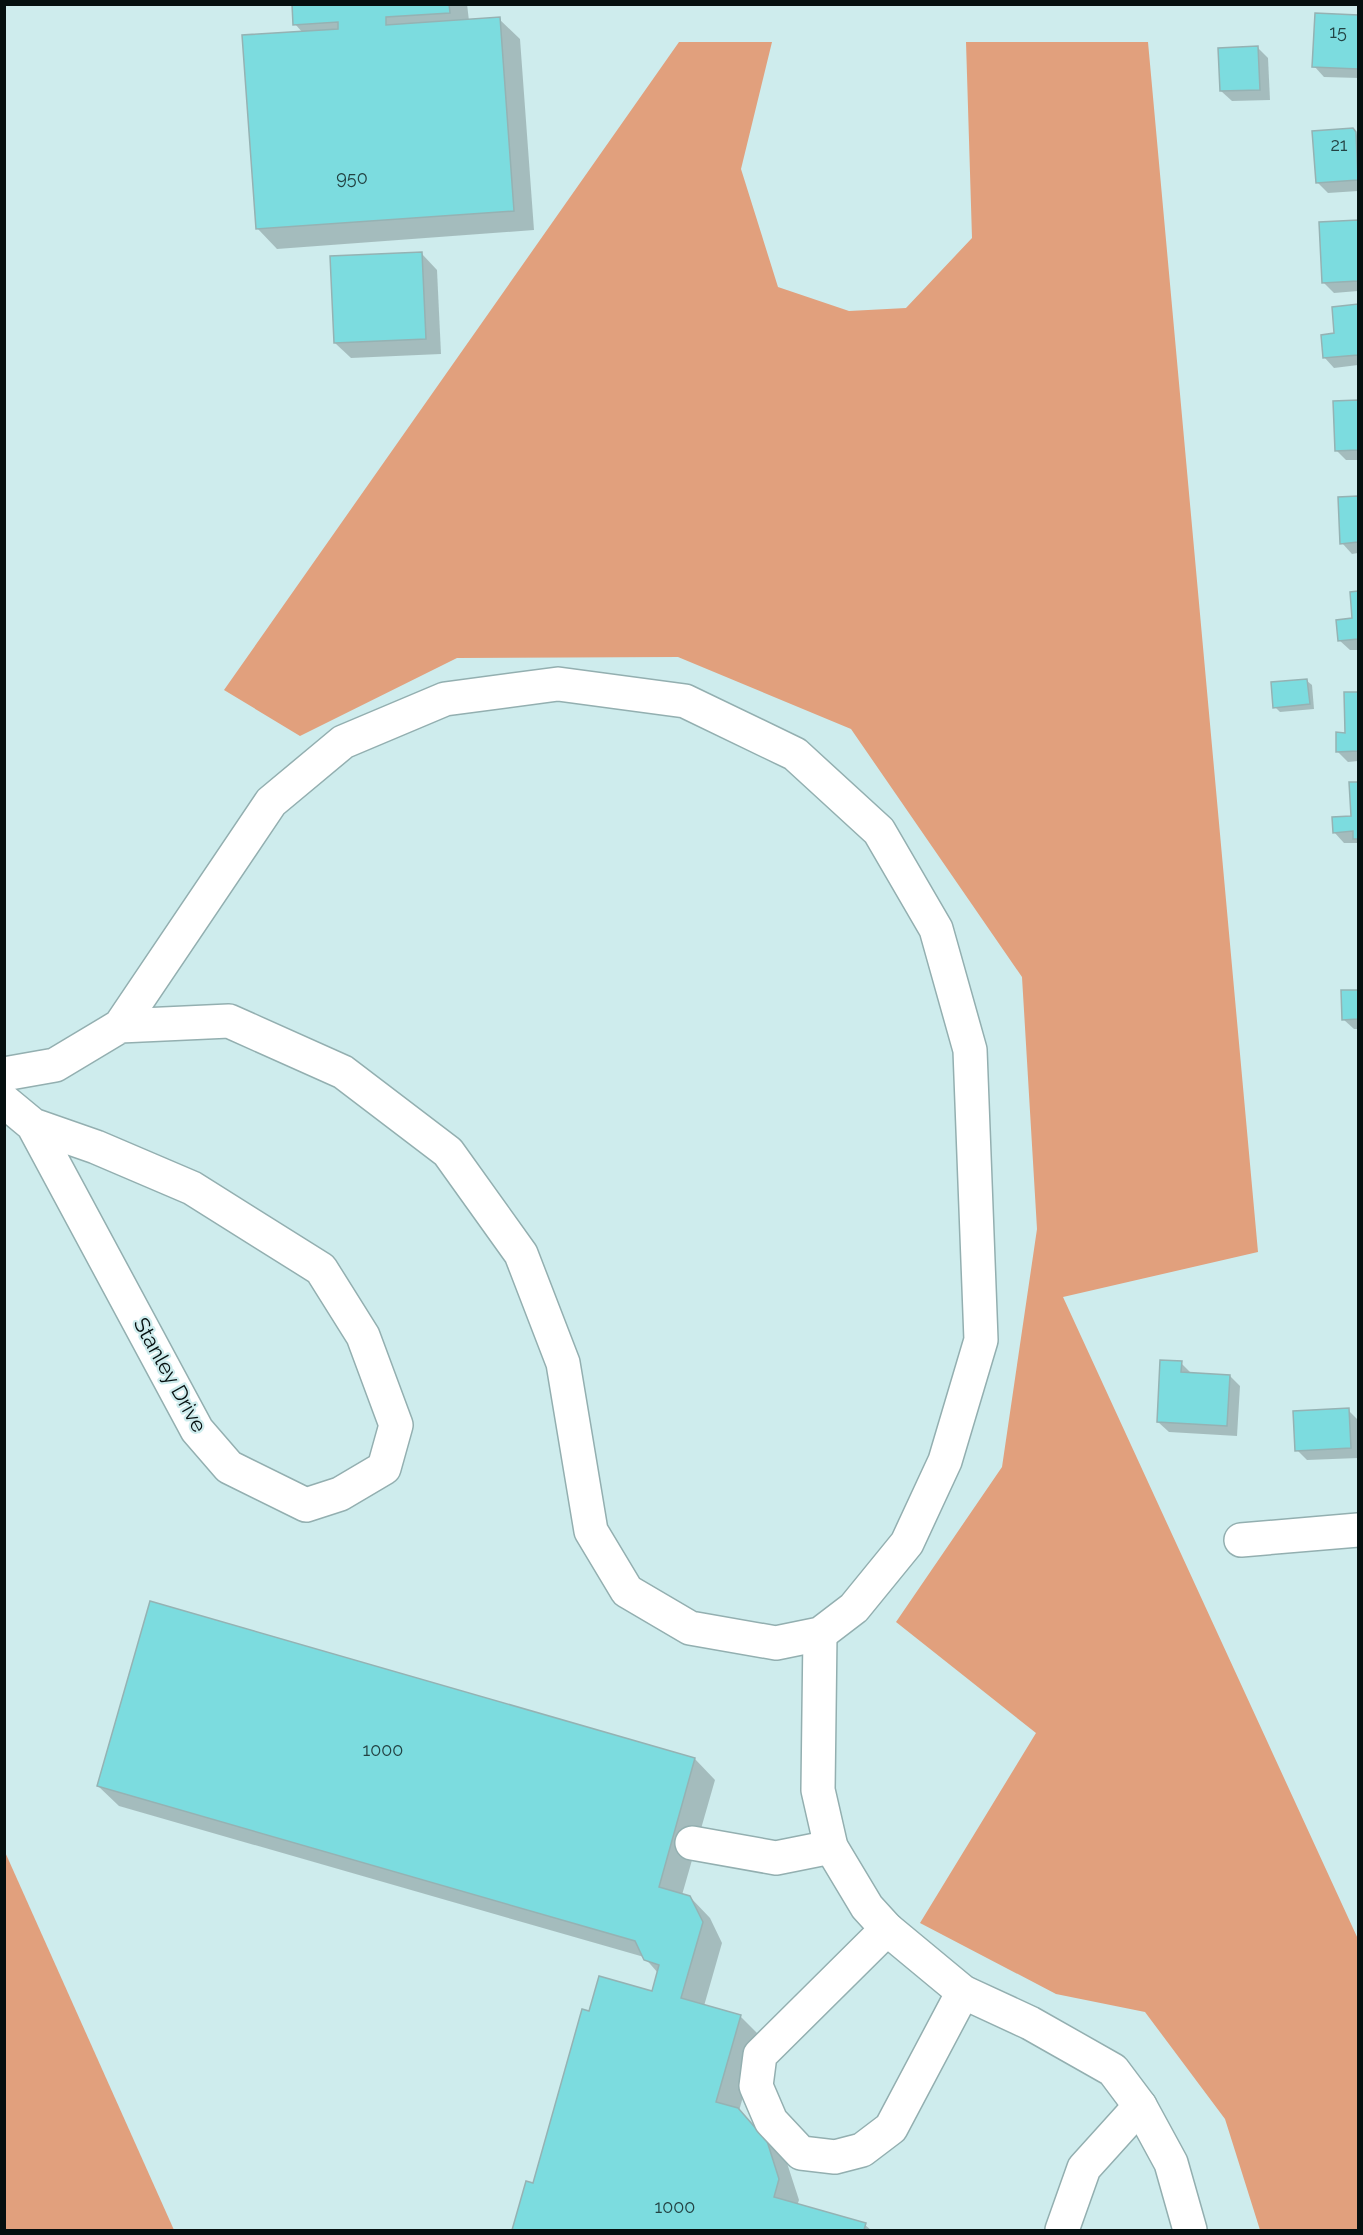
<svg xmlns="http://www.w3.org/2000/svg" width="1363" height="2235" font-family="Raleway,sans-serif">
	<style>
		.forest { fill: #e1a07d }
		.shadow { fill: #0003 }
		.building { fill: #7cdcdf; stroke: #95b2b3; stroke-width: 1.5 }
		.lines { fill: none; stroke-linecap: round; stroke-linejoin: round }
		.minor-casing { stroke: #93afb0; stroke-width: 36 }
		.minor { stroke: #fff; stroke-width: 33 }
		.labels { text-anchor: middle; stroke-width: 4.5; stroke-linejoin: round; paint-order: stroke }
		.number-label { font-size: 18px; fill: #234243 }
		.street-label { font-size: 21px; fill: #050f0f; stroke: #ceeced }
	</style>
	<rect width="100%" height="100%" fill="#ceeced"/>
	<g class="forest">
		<path d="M679,42H772L741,169L778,287L849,311L906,308L972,238L966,42H1148L1258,1252L1063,1297L1358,1939V2230H1260L1225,2119L1145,2012L1056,1994L920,1923L1036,1733L896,1622L1002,1467L1037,1229L1022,977L851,729L678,657L457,658L300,736L224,690Z"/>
		<path d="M4,1852H5L174,2230H5Z"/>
	</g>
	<g class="shadow">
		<path d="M293,4H467L469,21L499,19L520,39L534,230L277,249L257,228L303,33L295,24Z"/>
		<path d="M1316,15L1358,17V78L1324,77L1314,66Z"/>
		<path d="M1258,48L1268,58L1270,100L1232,101L1221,91Z"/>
		<path d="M1352,130L1358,136V191L1328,193L1317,182Z"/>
		<path d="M1358,222V291L1334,293L1323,282L1320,223Z"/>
		<path d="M422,254L437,270L441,354L351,358L335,343Z"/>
		<path d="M1358,306V365L1334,368L1324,357L1336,335L1333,308Z"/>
		<path d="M1358,402V460H1346L1336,450L1334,403Z"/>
		<path d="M1358,497V553L1352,554L1342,543L1339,499Z"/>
		<path d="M1358,592V650H1350L1339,640L1354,619L1352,593Z"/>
		<path d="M1307,681L1312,685L1314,709L1280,712L1275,707Z"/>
		<path d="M1346,694H1358V761L1348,762L1337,751L1347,734Z"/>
		<path d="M1358,783V843H1344L1334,832L1353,817L1351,784Z"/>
		<path d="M1358,991V1029H1354L1343,1019L1342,992Z"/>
		<path d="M1181,1363L1192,1374L1230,1376L1240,1386L1237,1436L1169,1432L1158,1422Z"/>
		<path d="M1348,1410L1358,1420V1458L1307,1460L1297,1450Z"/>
		<path d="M151,1602L695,1759L715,1780L682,1895L690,1897L710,1918L722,1943L704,2006L740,2016L760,2036L739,2111L787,2163L799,2200L797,2206L865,2225L871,2230H514L527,2183L534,2185L590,2013L653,1993L658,1973L644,1957L119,1806L98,1786Z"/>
	</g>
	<g class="building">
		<path d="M292,4H449L450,13L386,17V25L500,17L514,211L256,229L242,35L338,29V22L293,25Z"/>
		<path d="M1315,13L1358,15V69L1312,67Z"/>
		<path d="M1258,46L1260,90L1220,91L1218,48Z"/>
		<path d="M1353,128L1356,132L1358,180L1316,183L1312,131Z"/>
		<path d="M1358,220V281L1322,283L1319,222Z"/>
		<path d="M422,252L426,339L334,343L330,256Z"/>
		<path d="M1358,304V355L1323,358L1321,335L1334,333L1332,307Z"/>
		<path d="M1358,400V450L1335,451L1333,401Z"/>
		<path d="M1358,496V542L1340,544L1338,497Z"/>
		<path d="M1358,591V639L1338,641L1336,620L1352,618L1350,592Z"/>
		<path d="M1307,679L1310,704L1273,708L1271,682Z"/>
		<path d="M1344,692H1358V751L1336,752V732L1345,733Z"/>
		<path d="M1349,782H1358V839H1353V831L1333,833L1332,817L1351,816Z"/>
		<path d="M1341,990H1358V1019L1342,1020Z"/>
		<path d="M1160,1360L1182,1361L1181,1372L1230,1375L1227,1426L1157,1422Z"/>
		<path d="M1349,1408L1351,1448L1295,1451L1293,1411Z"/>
		<path d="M150,1601L695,1758L659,1887L690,1896L703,1922L681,1998L741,2015L716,2102L738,2108L767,2141L779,2179L774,2197L866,2223L864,2230H512L526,2181L533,2183L582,2009L589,2011L599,1976L652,1991L659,1965L644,1960L635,1941L97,1786Z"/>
	</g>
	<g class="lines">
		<g class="minor-casing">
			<g id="minor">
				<path d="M4,1074L55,1065L120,1026L271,802L343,742L445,699L558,684L685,701L795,754L879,831L936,929L970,1050L981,1340L945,1461L907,1543L854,1608L820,1634L776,1643L690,1628L627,1591L591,1531L563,1363L521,1254L448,1152L343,1072L229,1021L120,1026"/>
				<path d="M4,1101L33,1125L96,1147L192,1188L321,1269L363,1336L396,1425L384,1468L340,1494L306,1505L229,1467L197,1430L33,1125"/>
				<path d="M1241,1540L1358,1530"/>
				<path d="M820,1634L818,1790L831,1847L867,1907L887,1929L963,1992L1030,2023L1113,2070L1140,2106L1171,2163L1190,2230"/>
				<path d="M692,1843L776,1858L831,1847"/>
				<path d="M887,1929L760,2055L756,2086L771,2121L801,2153L835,2157L862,2150L891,2128L963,1992"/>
				<path d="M1062,2230L1084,2168L1140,2106"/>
			</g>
		</g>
		<use href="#minor" class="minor"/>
	</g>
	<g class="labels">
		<g class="number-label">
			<text x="1338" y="38">15</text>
			<text x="1339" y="151">21</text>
			<text x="352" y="184">950</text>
			<text x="383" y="1756">1000</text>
			<text x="675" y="2213">1000</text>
		</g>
		<g class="street-label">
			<text transform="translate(170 1375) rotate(61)" y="7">Stanley Drive</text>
		</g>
	</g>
	<rect width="1363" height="2235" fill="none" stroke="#050f0f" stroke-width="12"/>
</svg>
